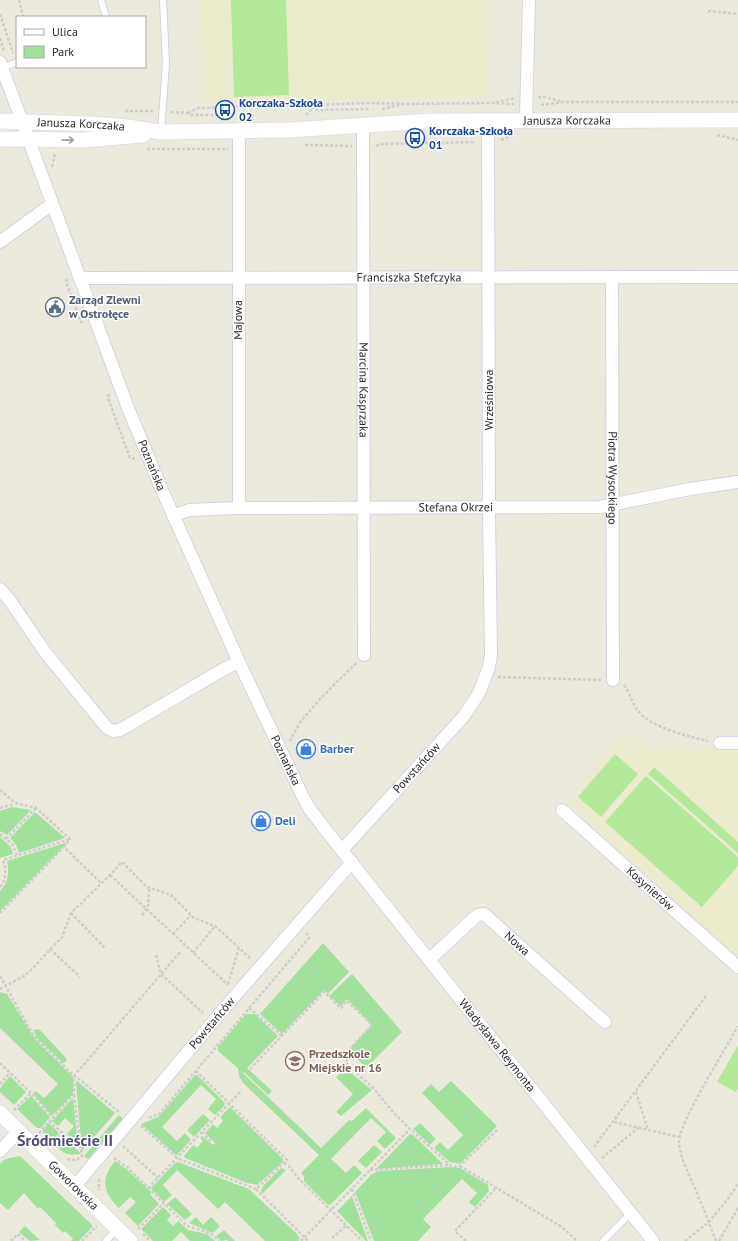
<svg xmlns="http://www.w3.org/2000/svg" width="738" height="1241" font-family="'PT Sans',sans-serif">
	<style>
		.education { fill: #edebcd }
		.green { fill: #a2e19b }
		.pitch { fill: #b2e897 }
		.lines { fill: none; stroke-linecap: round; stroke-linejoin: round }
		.service-casing { stroke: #d4d3e3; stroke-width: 8 }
		.minor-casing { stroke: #d4d3e3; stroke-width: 14 }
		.tertiary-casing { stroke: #d4d3e3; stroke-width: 16 }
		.path { stroke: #ccc; stroke-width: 2.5; stroke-dasharray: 3 2; stroke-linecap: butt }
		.service { stroke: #fff; stroke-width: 6 }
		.minor { stroke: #fff; stroke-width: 12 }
		.tertiary { stroke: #fff; stroke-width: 15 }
		.oneway { stroke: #a0a0a0 }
		.labels { text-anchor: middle; stroke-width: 3; stroke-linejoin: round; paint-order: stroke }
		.transit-label { font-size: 12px; font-weight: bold; fill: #164399; stroke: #fff; text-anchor: start }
		.street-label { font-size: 12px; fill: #2b2b2b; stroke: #fff }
		.service-label { font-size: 12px; font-weight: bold; fill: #4e5e75; stroke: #fff; text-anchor: start }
		.shop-label { font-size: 12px; font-weight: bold; fill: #366cbe; stroke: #fff; text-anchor: start }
		.education-label { font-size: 12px; font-weight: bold; fill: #785e54; stroke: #fff; text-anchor: start }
		.district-label { font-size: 16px; font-weight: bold; fill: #4f4c7b; stroke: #fff }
	</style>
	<rect width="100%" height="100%" fill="#eceadd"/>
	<g class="education">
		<path d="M199,0H490L487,96L203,104Z"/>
		<path d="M624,731L650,749L738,748V957L567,803Z"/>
	</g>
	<g class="green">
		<path d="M12,807L31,810L7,835L0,831V811Z"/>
		<path d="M35,812L65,838L19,853L16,845L10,838Z"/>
		<path d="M0,837L11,847L13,854L0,858Z"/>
		<path d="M68,842L0,911V891C9,882 9,872 7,861Z"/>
		<path d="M323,943L349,972L328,994L324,990L282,1034L260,1014Z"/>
		<path d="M352,974L402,1032L366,1068L349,1050L372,1025L347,999L341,1006L329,996Z"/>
		<path d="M0,992L7,994L35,1039L73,1077V1094L52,1116L33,1093L36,1091L44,1098L58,1084L0,1028Z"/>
		<path d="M246,1014H255L278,1036L247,1068L272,1091L268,1095L244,1072L243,1073L321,1148L349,1120L352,1121L366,1108L396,1138L385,1149L377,1141L386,1132L371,1118L331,1159L346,1173L354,1165L362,1173L330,1205L327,1204L304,1181V1176L301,1173L319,1155L243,1083L239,1076L238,1068L218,1051V1047Z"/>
		<path d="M39,1029L66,1058L67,1061L63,1063L37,1038L33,1030Z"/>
		<path d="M346,1069L372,1090L341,1116L336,1112L353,1094L336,1077Z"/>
		<path d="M195,1075H197L225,1103L224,1106L215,1115L208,1109L216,1099L201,1085L162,1127L177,1141L185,1133L191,1140L178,1154L176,1155L141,1124L158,1117Z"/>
		<path d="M10,1076L26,1092L14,1105L0,1092V1088Z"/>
		<path d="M77,1081L115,1113L82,1151L76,1082Z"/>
		<path d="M451,1081L497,1126L460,1164L450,1162L434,1148L440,1142L448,1150L463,1135L422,1093L431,1084L439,1092Z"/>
		<path d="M31,1096L50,1117L41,1128H37L17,1109Z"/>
		<path d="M73,1098L78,1144L67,1134L74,1126L65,1118L58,1126L52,1121Z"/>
		<path d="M230,1107L283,1159V1162L257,1185L247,1183L185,1158L184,1156L193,1145L197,1148L203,1141L200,1138L202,1136L213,1145L215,1143L205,1133L213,1124L217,1128L223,1121L220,1117Z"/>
		<path d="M203,1114L210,1120L194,1137L187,1130Z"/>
		<path d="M119,1115L123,1119L88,1159L84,1156Z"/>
		<path d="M49,1123L59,1133L51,1141L43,1132V1130Z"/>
		<path d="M420,1123L436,1139L430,1145L413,1129Z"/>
		<path d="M410,1134L413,1135L443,1164L376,1169Z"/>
		<path d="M63,1135L81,1154C67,1156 63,1153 54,1144Z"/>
		<path d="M374,1145L382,1152L366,1168L358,1161Z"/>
		<path d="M20,1156L93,1226L79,1241H71L73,1239L65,1231L63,1233L55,1225L56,1223L40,1207L38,1209L24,1193L8,1210L0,1203V1164L5,1159Z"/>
		<path d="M115,1161C129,1170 139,1181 151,1192L150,1194L159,1204L138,1226L125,1213L136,1202L130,1197L119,1208C103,1192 100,1180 115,1161Z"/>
		<path d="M178,1162L249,1189L298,1235L300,1240L298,1241H265L225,1202L218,1209L177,1170L163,1185L172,1195L164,1202L151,1188L175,1163Z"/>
		<path d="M450,1167L460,1168L488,1185L489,1191L475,1207L469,1202L477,1193L462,1179L423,1219L431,1227L418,1241H374L355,1192L372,1174L379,1171Z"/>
		<path d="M281,1168L286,1170L263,1193L261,1192L263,1186Z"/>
		<path d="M352,1196L368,1241H366L337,1211Z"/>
		<path d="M175,1197L192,1214L185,1220L167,1204Z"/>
		<path d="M163,1207L171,1215L167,1220L173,1226L178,1221L188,1230L207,1234L215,1241H190L181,1232L172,1241H153L141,1229Z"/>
		<path d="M196,1217L203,1225L211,1217L220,1226L213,1233L189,1223Z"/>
		<path d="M25,1226L40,1240L30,1241L19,1232Z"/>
		<path d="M224,1230L235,1241H228L227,1240L221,1241L216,1236Z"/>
	</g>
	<g class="pitch">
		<path d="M231,0H286L289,95L234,97Z"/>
		<path d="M615,754L638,774L601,817L578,797Z"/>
		<path d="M654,767L738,842V853L648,774Z"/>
		<path d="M646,776L738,857V866L702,907L605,822Z"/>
		<path d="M738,1045V1088L736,1092L717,1082Z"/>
	</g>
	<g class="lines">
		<g class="service-casing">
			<g id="service">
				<path d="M101,0L106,17"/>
				<path d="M2,68L17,62"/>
				<path d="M161,132L166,63L163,0"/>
				<path d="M106,1241L118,1228"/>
				<path d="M603,1241L631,1213"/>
			</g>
		</g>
		<g class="minor-casing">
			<g id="minor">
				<path id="s1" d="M0,62L128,408L162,490L239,662L302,795L309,808L328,833L653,1241"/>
				<path d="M526,120L529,0"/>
				<path id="s2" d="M363,126L364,655"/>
				<path d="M239,131V508"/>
				<path d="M0,242L52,204"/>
				<path id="s3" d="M612,277L613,680"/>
				<path id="s4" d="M80,278L738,277"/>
				<path id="s5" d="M173,516L189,510L239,508L600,507L690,489L738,482"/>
				<path d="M0,589L11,602L45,652L107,728L113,731L120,730L224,669L239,662"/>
				<path d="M720,743H738"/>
				<path id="s6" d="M562,810L738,967"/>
				<path id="s7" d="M342,850L464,716L479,693L489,667L491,654L489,512L488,120"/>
				<path id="s8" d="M429,960L474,918L478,915L484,914L605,1022"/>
				<path d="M0,1151L19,1131"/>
				<path id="s9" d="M75,1186L233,998L352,862"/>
			</g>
		</g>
		<g class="tertiary-casing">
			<g id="tertiary">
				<path id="s10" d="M0,121L92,124L128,127L161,132L289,130L429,121L738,120"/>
				<path d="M0,139L83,140L143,135"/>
				<path id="s11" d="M0,1113L130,1241"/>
			</g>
		</g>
		<g class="path">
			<path d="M19,0L23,17"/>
			<path d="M708,11L738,14"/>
			<path d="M0,14L13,53"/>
			<path d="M0,38L4,51"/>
			<path d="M538,97H544L560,101"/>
			<path d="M496,102L515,98"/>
			<path d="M541,105L563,102H738"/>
			<path d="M382,109L400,105"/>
			<path d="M125,111H154"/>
			<path d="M171,112L188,113L191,115H227"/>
			<path d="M188,113L198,108L309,105L318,110L369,109"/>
			<path d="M306,115L315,105L368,103L406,104L492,103L514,104"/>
			<path d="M717,135L738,140"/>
			<path d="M501,140L511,136"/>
			<path d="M305,145L352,146"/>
			<path d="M376,146L380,144L476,142"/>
			<path d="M147,149H228"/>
			<path d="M52,167L55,153"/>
			<path d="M67,279L66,282L81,322L84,323"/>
			<path d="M109,394L108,398L130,458L136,459"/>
			<path d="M498,677L601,680"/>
			<path d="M624,685C630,693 632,704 639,712C650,727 690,737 708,741"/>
			<path d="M290,741L300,722L320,699L356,663"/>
			<path d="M0,790L15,803L36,808L70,839L64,847L101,883"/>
			<path d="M0,808L14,804"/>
			<path d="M0,834L12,844L17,855"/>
			<path d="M6,839L36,808"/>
			<path d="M110,875L228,985"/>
			<path d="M0,887C7,879 6,869 3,860L70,839"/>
			<path d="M0,913L64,847"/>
			<path d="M71,913L105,948"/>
			<path d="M142,915L148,907L149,889"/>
			<path d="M173,934L191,915"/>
			<path d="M50,949L80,977"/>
			<path d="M193,953L215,926"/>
			<path d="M156,955L161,974L203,1013"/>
			<path d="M0,976L33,1035L74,1076L79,1079L119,1112"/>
			<path d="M228,984L239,947"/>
			<path d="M0,989L24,976L31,970L62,937L71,913L108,877L122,862L147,887L171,895L194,918L215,926L251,959"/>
			<path d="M249,1008L282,1036"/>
			<path d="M0,1063L31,1093L53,1118"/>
			<path d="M250,1069L324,992L341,1008L347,1001L372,1025L349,1050L352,1054L345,1062L373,1088L394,1113L410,1129L450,1165L456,1167L460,1166L498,1129"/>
			<path d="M0,1084L10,1073"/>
			<path d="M636,1092L648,1130"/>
			<path d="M74,1095L82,1156"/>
			<path d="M14,1110L31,1093"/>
			<path d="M149,1118L159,1114L309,938L306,932"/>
			<path d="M49,1121L80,1148"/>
			<path d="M614,1122L679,1137"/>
			<path d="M141,1126L177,1158L256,1189L287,1160L196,1071"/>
			<path d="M202,1132L212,1143"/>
			<path d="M39,1133L74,1094V1076L181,951"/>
			<path d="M51,1145L62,1132"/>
			<path d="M123,1146L158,1178"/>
			<path d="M594,1147L706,996"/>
			<path d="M114,1158L128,1168L187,1226L210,1233L219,1241"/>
			<path d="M602,1158L638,1128"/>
			<path d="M67,1159C74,1161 78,1160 83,1155"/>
			<path d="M284,1163L289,1166L297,1177L362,1241"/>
			<path d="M460,1166L562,1227L577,1241"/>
			<path d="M370,1170L449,1165"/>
			<path d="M99,1179V1190"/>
			<path d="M148,1188L242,1090"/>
			<path d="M256,1189L308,1241"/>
			<path d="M352,1189L371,1241"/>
			<path d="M138,1229L164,1203"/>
			<path d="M143,1234L150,1241"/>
			<path d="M332,1238L346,1226"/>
			<path d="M11,1241L18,1234L25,1241"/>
			<path d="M82,1241L97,1226"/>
			<path d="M301,1241L410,1129"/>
			<path d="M466,1241L455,1231L496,1188"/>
			<path d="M685,1241L709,1222L727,1200L738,1184"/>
			<path d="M716,1241C709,1222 701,1203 693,1184C688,1173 680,1156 679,1143C677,1125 727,1047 738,1026"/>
			<path d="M719,1241L738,1208"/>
		</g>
		<use href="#service" class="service"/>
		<use href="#minor" class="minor"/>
		<use href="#tertiary" class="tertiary"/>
	</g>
	<defs><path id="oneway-shaft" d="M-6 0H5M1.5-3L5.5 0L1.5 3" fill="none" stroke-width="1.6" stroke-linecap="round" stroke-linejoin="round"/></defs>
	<use class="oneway" href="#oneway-shaft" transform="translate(68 140) rotate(-1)"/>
	<defs>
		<g id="bus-ring" transform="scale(1)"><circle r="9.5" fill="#fff" stroke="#1a4fb4" stroke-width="1.5"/><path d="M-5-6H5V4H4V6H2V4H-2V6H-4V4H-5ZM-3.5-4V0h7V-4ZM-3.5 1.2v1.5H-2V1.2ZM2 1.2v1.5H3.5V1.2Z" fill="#1a4fb4"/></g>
		<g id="civic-ring" transform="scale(1)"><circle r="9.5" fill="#fff" stroke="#5c6f8a" stroke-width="1.5"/><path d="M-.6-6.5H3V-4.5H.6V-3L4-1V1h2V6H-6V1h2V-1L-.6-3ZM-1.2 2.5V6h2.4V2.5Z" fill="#5c6f8a"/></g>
		<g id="shop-ring" transform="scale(1)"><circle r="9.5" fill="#fff" stroke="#3f7fe0" stroke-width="1.5"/><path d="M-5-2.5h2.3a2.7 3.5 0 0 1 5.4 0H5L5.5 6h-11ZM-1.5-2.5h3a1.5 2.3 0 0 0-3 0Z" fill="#3f7fe0"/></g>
		<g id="school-ring" transform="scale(1)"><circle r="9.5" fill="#fff" stroke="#8d6e63" stroke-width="1.5"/><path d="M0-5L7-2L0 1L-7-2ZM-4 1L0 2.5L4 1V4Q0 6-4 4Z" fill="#8d6e63"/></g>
	</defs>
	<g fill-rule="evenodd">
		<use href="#bus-ring" x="225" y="110"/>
		<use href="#bus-ring" x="415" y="138"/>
		<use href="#civic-ring" x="55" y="307"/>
		<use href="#shop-ring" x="306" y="749"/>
		<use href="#shop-ring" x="261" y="821"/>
		<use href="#school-ring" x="295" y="1061"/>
	</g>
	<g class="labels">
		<g class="transit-label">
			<text x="239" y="107">Korczaka-Szkoła<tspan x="239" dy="14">02</tspan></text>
			<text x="429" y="135">Korczaka-Szkoła<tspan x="429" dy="14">01</tspan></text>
		</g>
		<g class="street-label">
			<text dy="4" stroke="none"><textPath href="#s10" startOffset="568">Janusza Korczaka</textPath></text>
			<text dy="4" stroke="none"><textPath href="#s10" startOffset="81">Janusza Korczaka</textPath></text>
			<text dy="4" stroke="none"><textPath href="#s4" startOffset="329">Franciszka Stefczyka</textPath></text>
			<text transform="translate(238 320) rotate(-90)" y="4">Majowa</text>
			<text dy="4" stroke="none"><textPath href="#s2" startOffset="264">Marcina Kasprzaka</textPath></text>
			<text transform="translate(489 400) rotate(-90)" y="4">Wrześniowa</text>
			<text dy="4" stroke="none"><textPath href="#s1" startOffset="431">Poznańska</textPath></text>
			<text dy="4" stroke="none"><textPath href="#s3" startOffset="201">Piotra Wysockiego</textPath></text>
			<text dy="4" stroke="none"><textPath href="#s5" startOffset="284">Stefana Okrzei</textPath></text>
			<text dy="4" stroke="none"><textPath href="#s1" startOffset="755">Poznańska</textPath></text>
			<text dy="4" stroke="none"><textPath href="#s7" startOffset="111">Powstańców</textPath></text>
			<text dy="4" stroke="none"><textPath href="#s6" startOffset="118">Kosynierów</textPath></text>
			<text dy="4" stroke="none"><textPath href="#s8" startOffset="117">Nowa</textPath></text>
			<text dy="4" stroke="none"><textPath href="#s9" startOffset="213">Powstańców</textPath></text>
			<text dy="4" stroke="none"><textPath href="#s1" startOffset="1111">Władysława Reymonta</textPath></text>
			<text dy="4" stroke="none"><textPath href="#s11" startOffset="103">Goworowska</textPath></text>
		</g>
		<g class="service-label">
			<text x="69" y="304">Zarząd Zlewni<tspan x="69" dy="14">w Ostrołęce</tspan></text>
		</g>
		<g class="shop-label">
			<text x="320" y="753">Barber</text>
			<text x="275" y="825">Deli</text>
		</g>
		<g class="education-label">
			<text x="309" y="1058">Przedszkole<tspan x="309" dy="14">Miejskie nr 16</tspan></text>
		</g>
		<g class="district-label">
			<text x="65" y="1146">Śródmieście II</text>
		</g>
	</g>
	<rect x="16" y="16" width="130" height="52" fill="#ffffff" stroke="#aaaaaa"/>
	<rect x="24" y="29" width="20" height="6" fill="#ffffff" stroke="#aaaaaa"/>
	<text x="52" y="36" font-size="12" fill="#2b2b2b">Ulica</text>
	<rect x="24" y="46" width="20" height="12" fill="#a2e19b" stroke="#aaaaaa"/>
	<text x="52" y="56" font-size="12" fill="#2b2b2b">Park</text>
</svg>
